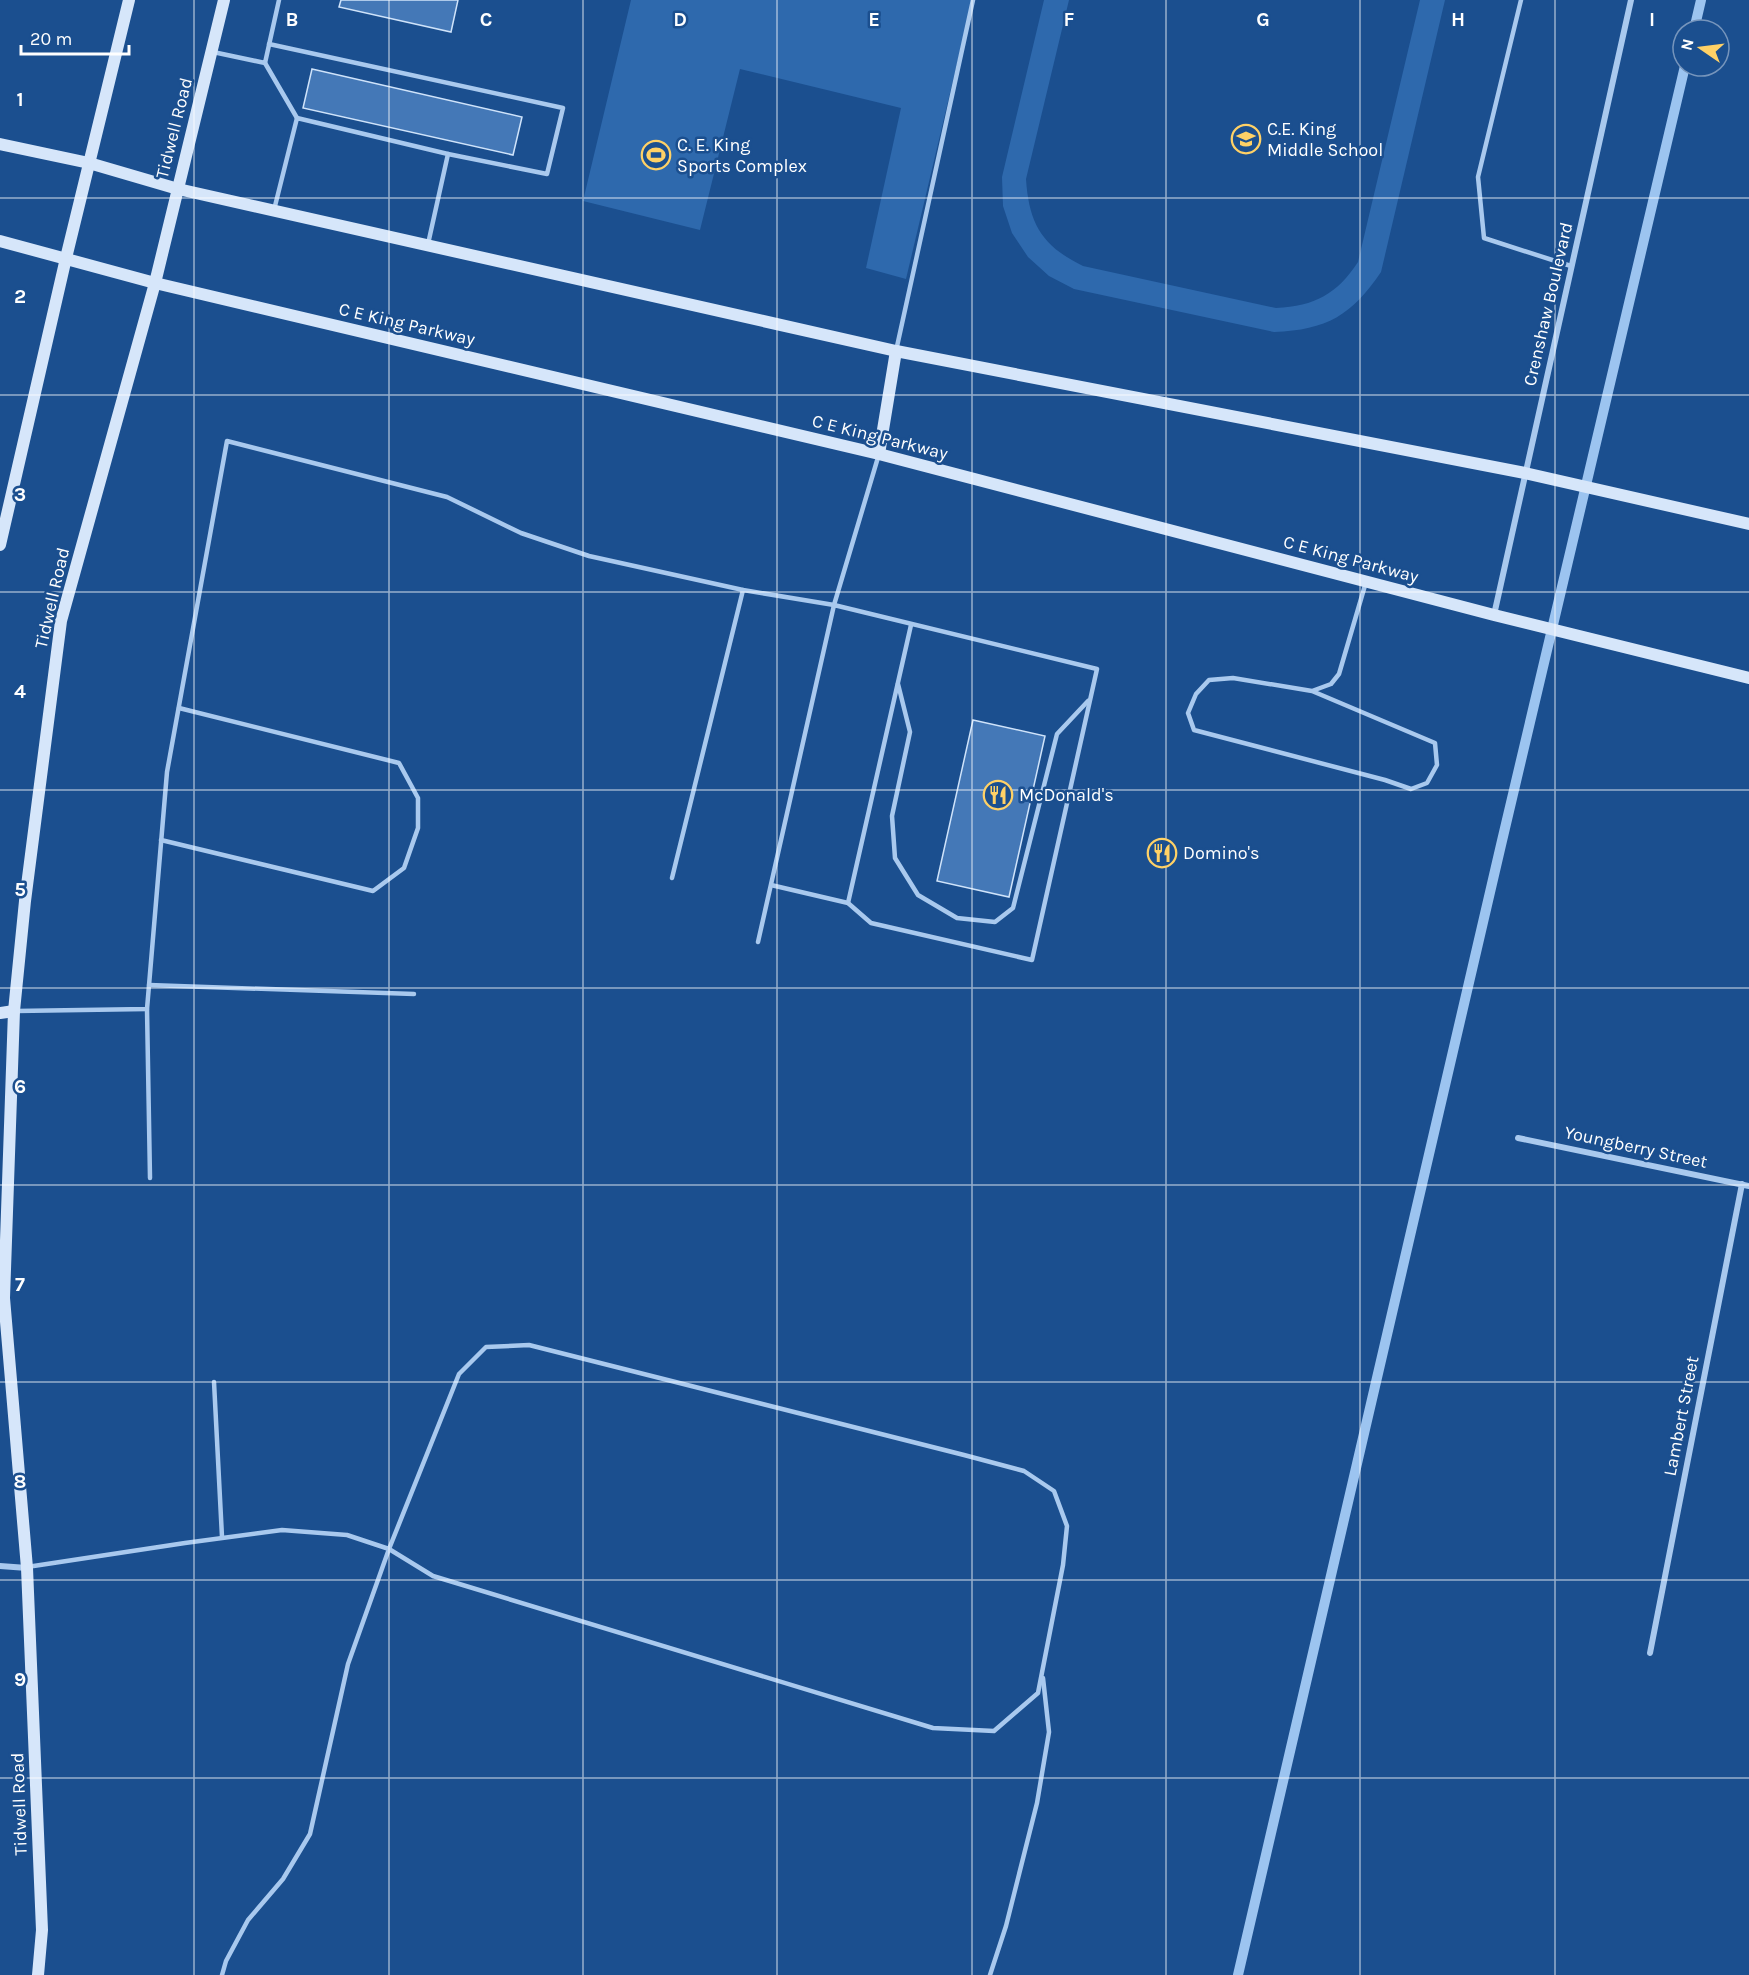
<svg xmlns="http://www.w3.org/2000/svg" width="1749" height="1975" font-family="Karla,sans-serif">
	<style>
		.green { fill: #2e69ad }
		.lines { fill: none; stroke-linecap: round; stroke-linejoin: round }
		.stream { stroke: #9cc4f0; stroke-width: 10 }
		.building { fill: #4478b7; stroke: #cfe3fa; stroke-width: 1.5 }
		.lane { stroke: #a9c9ee; stroke-width: 4.5 }
		.street { stroke: #a9c9ee; stroke-width: 6 }
		.secondary { stroke: #d6e6fa; stroke-width: 12 }
		.grid { fill: none; stroke: #fff; stroke-width: 1.5; stroke-opacity: 0.55 }
		.labels { text-anchor: middle; stroke-width: 5; stroke-linejoin: round; paint-order: stroke }
		.street-label { font-size: 18px; fill: #fff; stroke: #1b4f8f }
		.poi-label { font-size: 18px; fill: #fff; stroke: #1b4f8f; text-anchor: start }
		.grid-label { font-size: 20px; text-anchor: middle; font-weight: bold; fill: #fff; stroke: #1b4f8f; stroke-width: 5; stroke-linejoin: round; paint-order: stroke }
	</style>
	<rect width="100%" height="100%" fill="#1b4f8f"/>
	<g class="green">
		<path d="M631,0H972L906,279L866,268L901,108L740,69L700,230L583,201Z"/>
		<path d="M1044,0H1069L1026,179C1029,224 1042,246 1083,266L1276,308C1315,306 1337,294 1358,262L1420,0H1445L1381,272C1352,315 1327,330 1274,332L1074,289L1049,276L1028,257L1012,233L1003,206L1002,177Z"/>
	</g>
	<g class="lines">
		<g class="stream">
			<path d="M1694,30L1701,0"/>
			<path d="M1238,1975L1501,845L1685,66"/>
		</g>
	</g>
	<g class="building">
		<path d="M341,0H458L451,32L339,7Z"/>
		<path d="M312,69L522,117L513,155L303,108Z"/>
		<path d="M973,720L1045,736L1009,897L937,881Z"/>
	</g>
	<g class="lines">
		<g class="lane">
			<path d="M1521,0L1478,177L1484,238L1571,266"/>
			<path d="M269,44L563,108L547,174L448,154"/>
			<path d="M213,52L265,63L279,0"/>
			<path d="M265,63L297,118"/>
			<path d="M274,210L297,118L448,154L428,244"/>
			<path d="M896,351L973,0"/>
			<path d="M898,684L910,732L892,816L895,858L918,895L957,918L995,922L1013,908L1057,734L1088,701"/>
			<path d="M1312,691L1435,743L1437,765L1427,783L1411,789L1385,780L1194,730L1188,713L1196,694L1209,680L1233,678L1312,691L1331,684L1339,674L1366,582"/>
			<path d="M161,840L373,891L404,868L418,828V798L399,763L179,708"/>
			<path d="M672,878L743,590"/>
			<path d="M848,903L911,625"/>
			<path d="M758,942L834,605L1097,669L1032,960L871,923L848,903L771,885"/>
			<path d="M149,985L414,994"/>
			<path d="M147,1009L150,1178"/>
			<path d="M16,1011L147,1009L167,772L227,441L447,497L521,533L589,556L743,590L834,605L879,454"/>
			<path d="M214,1382L222,1537"/>
			<path d="M27,1567L185,1543L282,1530L347,1535L389,1549L433,1576L933,1728L994,1731L1038,1693L1063,1565L1067,1526L1054,1491L1024,1471L964,1455L529,1345L486,1347L459,1374L389,1549L348,1664L310,1834L283,1879L248,1920L226,1961L222,1975"/>
			<path d="M990,1975L1006,1926L1037,1803L1049,1732L1043,1678"/>
		</g>
		<g class="street">
			<path d="M1494,615L1631,0"/>
			<path d="M1518,1138L1749,1186"/>
			<path d="M0,1566L27,1568"/>
			<path d="M1650,1653L1742,1184"/>
		</g>
		<g class="secondary">
			<path d="M0,144L89,163L178,189L896,351L1525,473L1749,524"/>
			<path d="M0,241L155,283L879,454L1494,615L1749,678"/>
			<path d="M879,454L896,351"/>
			<path d="M0,545L66,258L129,0"/>
			<path d="M0,1013L14,1011"/>
			<path d="M38,1975L42,1930L27,1568L4,1298L14,1011L25,901L61,621L155,283L224,0"/>
		</g>
	</g>
	<path class="grid" d="M194,0V1975M389,0V1975M583,0V1975M777,0V1975M972,0V1975M1166,0V1975M1360,0V1975M1555,0V1975M0,198H1749M0,395H1749M0,592H1749M0,790H1749M0,988H1749M0,1185H1749M0,1382H1749M0,1580H1749M0,1778H1749"/>
	<defs>
		<g id="school-ring" transform="scale(1.5)"><circle r="9.5" fill="#1b4f8f" stroke="#ffd166" stroke-width="1.5"/><path d="M0-5L7-2L0 1L-7-2ZM-4 1L0 2.5L4 1V4Q0 6-4 4Z" fill="#ffd166"/></g>
		<g id="stadium-ring" transform="scale(1.5)"><circle r="9.5" fill="#1b4f8f" stroke="#ffd166" stroke-width="1.5"/><path d="M0-5a6.5 5 0 1 0 0 10a6.5 5 0 1 0 0-10ZM-3.5-1.8h7v3.6h-7Z" fill="#ffd166"/></g>
		<g id="restaurant-ring" transform="scale(1.5)"><circle r="9.5" fill="#1b4f8f" stroke="#ffd166" stroke-width="1.5"/><path d="M-5-6h1v4h1v-4h1v4h1v-4h1v5L-1.5 .5V6h-2V.5L-5-1ZM5-6V6H3V1.5H1.5Q1.5-4 5-6Z" fill="#ffd166"/></g>
	</defs>
	<g fill-rule="evenodd">
		<use href="#school-ring" x="1246" y="139"/>
		<use href="#stadium-ring" x="656" y="155"/>
		<use href="#restaurant-ring" x="998" y="795"/>
		<use href="#restaurant-ring" x="1162" y="853"/>
	</g>
	<g class="labels">
		<g class="street-label">
			<text transform="translate(174 128) rotate(-76)" y="6">Tidwell Road</text>
			<text transform="translate(1548 304) rotate(-77)" y="6">Crenshaw Boulevard</text>
			<text transform="translate(407 324) rotate(13)" y="6">C E King Parkway</text>
			<text transform="translate(880 437) rotate(14)" y="6">C E King Parkway</text>
			<text transform="translate(1351 559) rotate(15)" y="6">C E King Parkway</text>
			<text transform="translate(52 598) rotate(-77)" y="6">Tidwell Road</text>
			<text transform="translate(1636 1147) rotate(12)" y="6">Youngberry Street</text>
			<text transform="translate(1681 1416) rotate(-79)" y="6">Lambert Street</text>
			<text transform="translate(19 1804) rotate(-92)" y="6">Tidwell Road</text>
		</g>
		<g class="poi-label">
			<text x="1267" y="135">C.E. King<tspan x="1267" dy="21">Middle School</tspan></text>
			<text x="677" y="151">C. E. King<tspan x="677" dy="21">Sports Complex</tspan></text>
			<text x="1019" y="801">McDonald's</text>
			<text x="1183" y="859">Domino's</text>
		</g>
	</g>
	<g class="grid-label">
		<text x="292" y="26">B</text>
		<text x="486" y="26">C</text>
		<text x="680" y="26">D</text>
		<text x="874" y="26">E</text>
		<text x="1069" y="26">F</text>
		<text x="1263" y="26">G</text>
		<text x="1458" y="26">H</text>
		<text x="1652" y="26">I</text>
		<text x="20" y="106">1</text>
		<text x="20" y="303">2</text>
		<text x="20" y="501">3</text>
		<text x="20" y="698">4</text>
		<text x="20" y="896">5</text>
		<text x="20" y="1093">6</text>
		<text x="20" y="1291">7</text>
		<text x="20" y="1488">8</text>
		<text x="20" y="1686">9</text>
	</g>
	<g transform="translate(1701 48) rotate(284)"><circle r="28" fill="#1b4f8f" stroke="#7695bc" stroke-width="1.5"/>
	<path d="M0-4.5L10 22L0 15L-10 22Z" fill="#ffd166"/>
	<text y="-9" font-size="16" font-weight="bold" text-anchor="middle" fill="#ffffff">N</text>
	</g>
	<path d="M21 45v9h108v-9" fill="none" stroke="#ffffff" stroke-width="3"/>
	<text x="30" y="45" font-size="18" fill="#ffffff" stroke="#1b4f8f" stroke-width="4.5" paint-order="stroke">20 m</text>
</svg>
